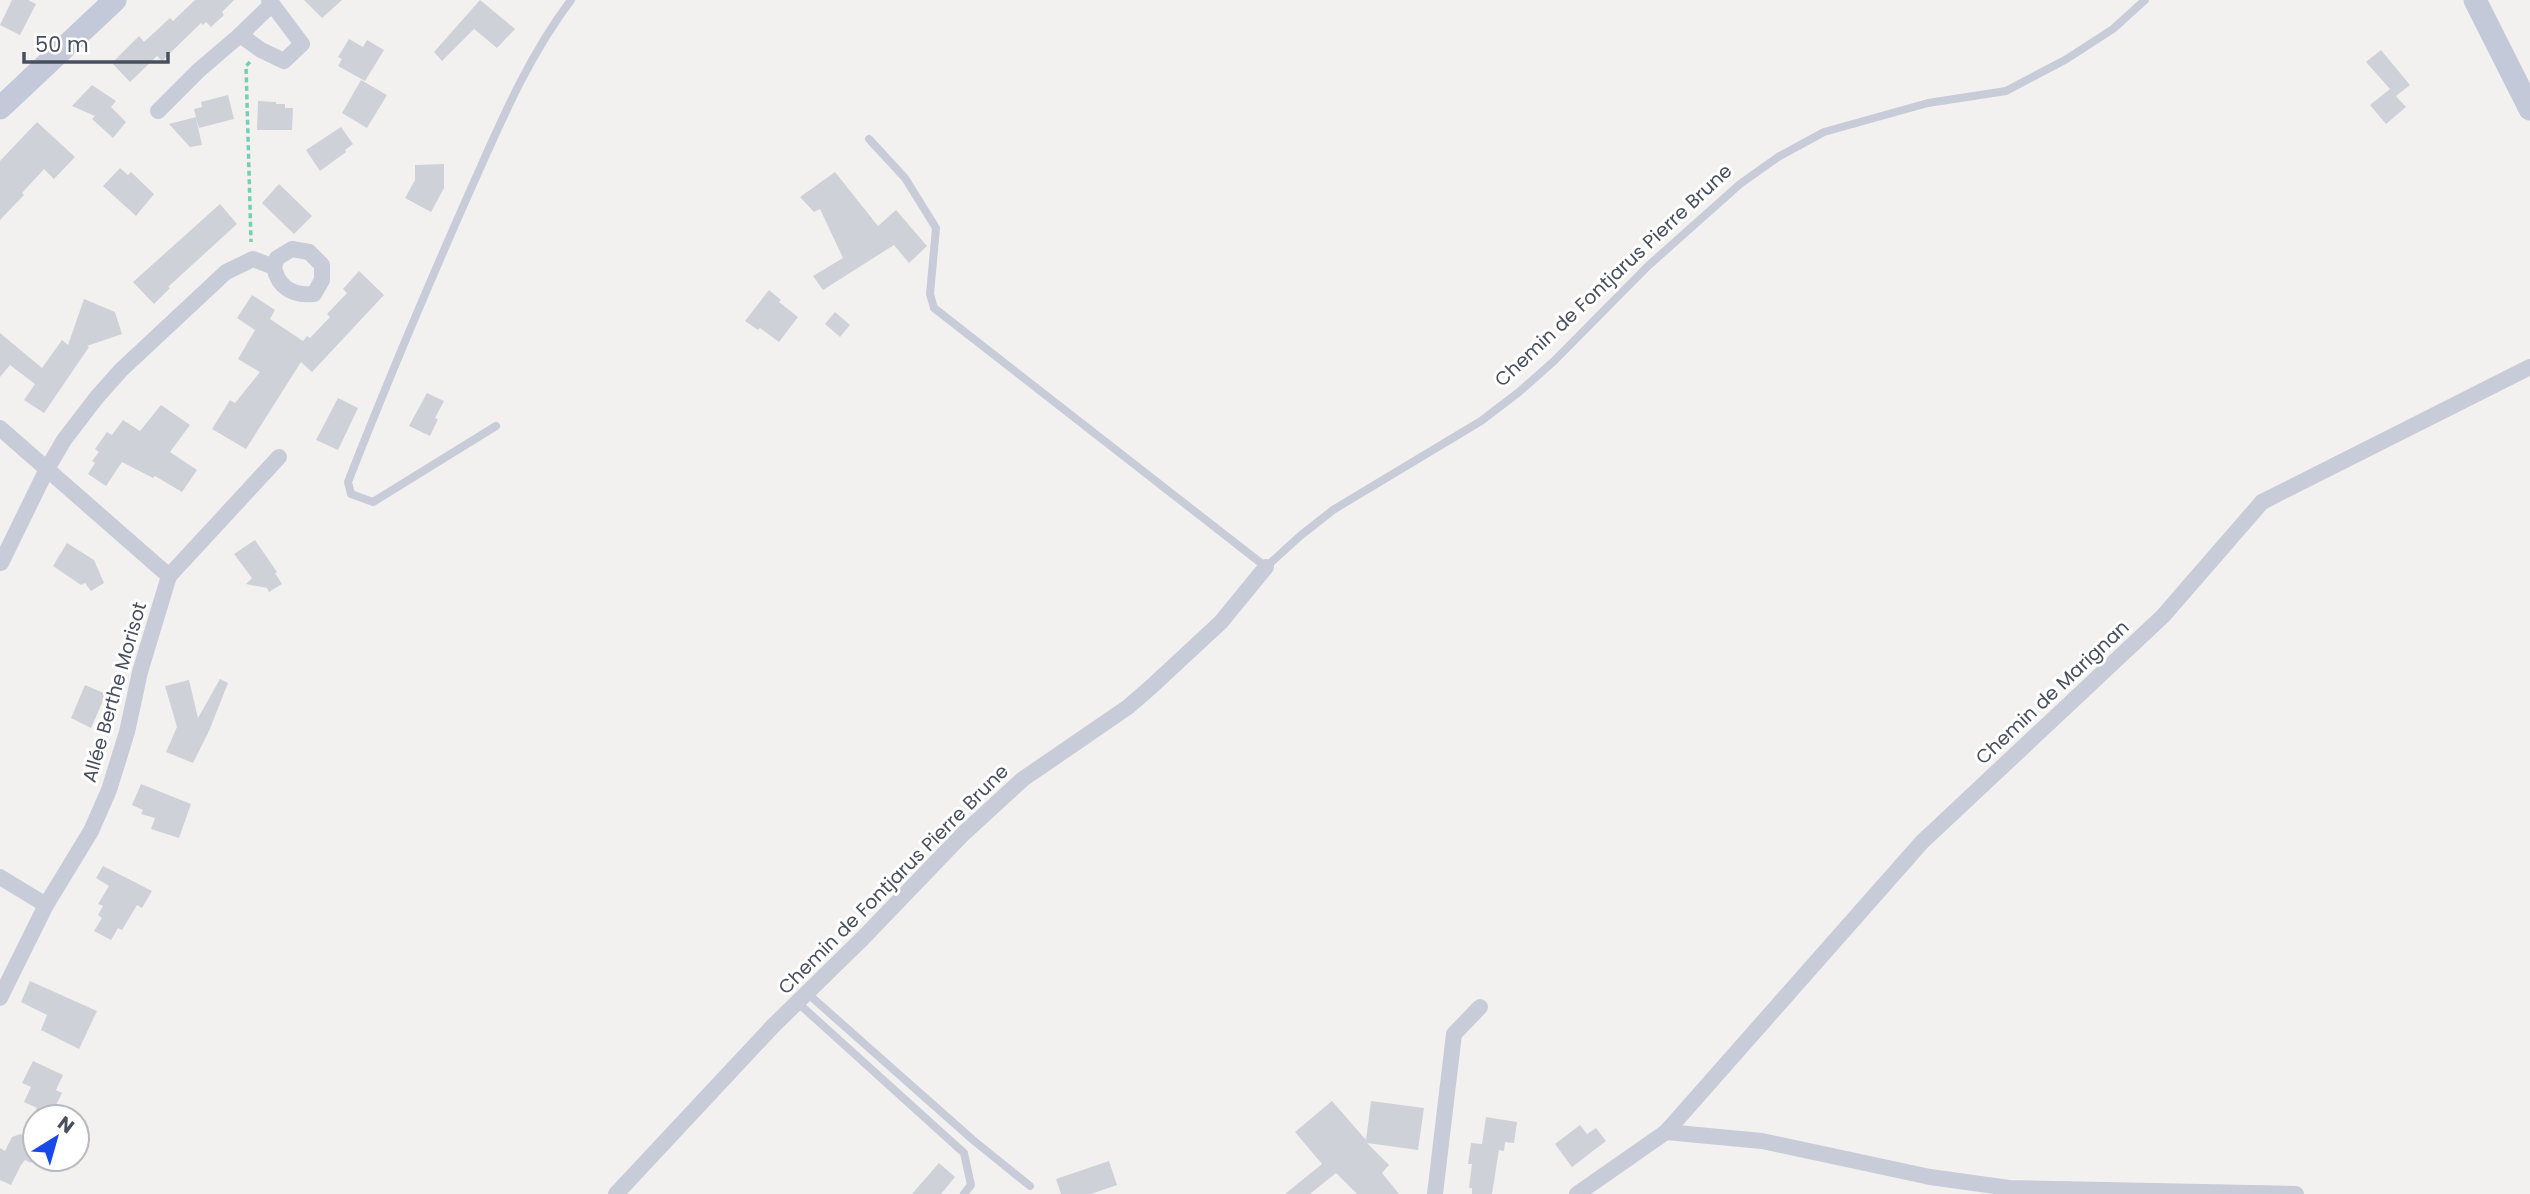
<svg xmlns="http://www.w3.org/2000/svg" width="2530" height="1194" font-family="Poppins,sans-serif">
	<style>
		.building { fill: #cfd1d8 }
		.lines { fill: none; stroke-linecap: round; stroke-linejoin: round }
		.path { stroke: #75cfb4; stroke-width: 3.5; stroke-dasharray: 5 3.5; stroke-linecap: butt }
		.lane { stroke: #c7ccd8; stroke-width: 8 }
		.street { stroke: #c7ccd8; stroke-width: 16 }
		.secondary { stroke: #c3c9d9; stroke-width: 23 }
		.labels { text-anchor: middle; stroke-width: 6; stroke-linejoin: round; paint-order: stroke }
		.street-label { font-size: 19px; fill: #484f5e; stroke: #fff }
	</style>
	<rect width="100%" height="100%" fill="#f3f1f0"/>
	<g class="building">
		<path d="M12,0H28L36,4L20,35L0,25Z"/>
		<path d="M195,0H234L222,12L224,15L211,27L206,22L203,25L201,23L162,61L157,56L130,82L112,63L139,36L144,42L170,18L173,21Z"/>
		<path d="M304,0H342L322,18Z"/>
		<path d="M480,0L515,29L497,48L474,29L442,61L434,52Z"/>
		<path d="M349,39L363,47L367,40L384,50L365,81L338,66L342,59L338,57Z"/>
		<path d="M2381,50L2410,85L2396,96L2406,107L2386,124L2370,105L2390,89L2366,62Z"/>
		<path d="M361,80L387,95L367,128L342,113Z"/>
		<path d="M92,85L116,101L111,107L126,122L113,138L92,119L95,116L72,106Z"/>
		<path d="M228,95L234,119L199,128L196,118L202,145L190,147L169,124L196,117L194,109L202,107L201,102Z"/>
		<path d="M258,101L276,102V104H285V108H293L292,130H257Z"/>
		<path d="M37,122L75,157L54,179L44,169L22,193L24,195L0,220V161Z"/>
		<path d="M341,127L353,144L345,150L346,152L320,171L306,150Z"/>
		<path d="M444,164V188L431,212L405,198L415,180V165Z"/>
		<path d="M120,168L128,175L131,172L154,194L136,216L103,186Z"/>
		<path d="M835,172L878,226L896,210L927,246L909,263L894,245L823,290L813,276L843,258L820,209L814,212L800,197Z"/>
		<path d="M279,184L312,216L294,234L262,203Z"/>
		<path d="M220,204L237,224L168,287L170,288L154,304L133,282Z"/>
		<path d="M359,271L384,295L312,372L301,362L246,449L212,429L230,400L235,403L260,372L238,359L255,330L237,318L252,295L275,310L270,319L303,341L307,336L310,338L330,317L327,314L347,293L343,289Z"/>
		<path d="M769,290L781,300L779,302L798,317L779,342L760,328L758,330L745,321Z"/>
		<path d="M84,299L115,312L122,334L87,346L89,347L44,413L24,400L35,384L10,365L0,377V333L42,368L62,340L68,345Z"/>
		<path d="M835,312L850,325L840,337L825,324Z"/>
		<path d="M427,393L444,401L435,418L438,419L430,436L409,426Z"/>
		<path d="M338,398L358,408L338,450L316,440Z"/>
		<path d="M161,405L190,425L170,452L197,470L182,492L155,476L153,478L122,462L106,486L88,474L95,463L92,461L99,452L95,449L107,432L112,435L123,420L140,431Z"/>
		<path d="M255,540L277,572L275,573L282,584L269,592L267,588L246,584L252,578L234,554Z"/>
		<path d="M67,543L94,560L104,583L91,591L85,583L81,585L53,566Z"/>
		<path d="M220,679L228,683L209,731L193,763L166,752L177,727L165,686L189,680L198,718Z"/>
		<path d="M85,685L106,694L91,728L71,718Z"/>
		<path d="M141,784L191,804L179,838L151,829L155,818L141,814L143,810L132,805Z"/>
		<path d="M103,866L152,891L142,908L137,905L122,930L118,928L111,940L94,931L102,918L98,915L103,906L98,904L109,886L96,878Z"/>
		<path d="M30,981L97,1011L79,1049L41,1030L47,1015L21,1002Z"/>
		<path d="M33,1061L63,1075L56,1090L62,1093L50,1117L35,1112L37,1108L24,1102L31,1087L22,1083Z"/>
		<path d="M1332,1101L1366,1140L1371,1101L1424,1108L1418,1150L1367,1143L1389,1165L1382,1173L1399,1194H1357L1336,1173L1310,1194H1285L1322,1164L1295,1132Z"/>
		<path d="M1486,1117L1517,1122L1514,1143L1505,1142L1504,1151L1499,1150L1492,1194H1472V1188H1469L1472,1164H1468L1471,1143L1482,1144Z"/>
		<path d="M1580,1125L1587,1134L1596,1128L1606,1141L1572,1167L1555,1144Z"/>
		<path d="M20,1134L35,1141V1155L31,1163L25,1160L21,1165L11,1185L0,1180V1148L5,1151L12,1137Z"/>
		<path d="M1109,1161L1117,1185L1091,1194H1061L1056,1179Z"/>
		<path d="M939,1163L955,1177L941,1194H912Z"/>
	</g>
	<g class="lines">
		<path class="path" d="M250,62L246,66L251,242"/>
		<g class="lane">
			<path d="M869,139L905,178L936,228L930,294L934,308L1266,567L1300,536L1333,510L1481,421L1519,392L1554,361L1648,266L1740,184L1778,157L1824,132L1928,103L2006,91L2065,60L2113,29L2145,0"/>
			<path d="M496,426L373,502L351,494L348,482C386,385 427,288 469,193C499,126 527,58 571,0"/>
			<path d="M807,993L973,1140L1030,1186"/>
			<path d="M797,1002L964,1153L971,1185L964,1194"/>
		</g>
		<g class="street">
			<path d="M240,35L272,4"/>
			<path d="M158,111L198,71L240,35L261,50L284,61L302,44L269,0"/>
			<path d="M0,428L169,576"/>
			<path d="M1,563L47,469L64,440L97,397L121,370L226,272L253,259L274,267L277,258L292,249L309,252L322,265V280L314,294C294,296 278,288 274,267"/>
			<path d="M0,877L46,905"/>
			<path d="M0,998L46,905L91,831L109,790L127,732L140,672L169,576L279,457"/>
			<path d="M1666,1132L1762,1141L1930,1177L2009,1188L2296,1194"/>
			<path d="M616,1194L773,1026L863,938L963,834L1023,779L1128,707L1151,687L1221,622L1266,567"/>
			<path d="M1435,1194L1454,1034L1480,1007"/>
			<path d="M1577,1194L1666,1132L1922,842L2163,616L2262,502L2530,367"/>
		</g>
		<g class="secondary">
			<path d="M2475,0L2530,109"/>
			<path d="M0,108L115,0"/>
		</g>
	</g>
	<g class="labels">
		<g class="street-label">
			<text transform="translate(1613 275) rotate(-43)" y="7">Chemin de Fontjarus Pierre Brune</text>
			<text transform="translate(114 692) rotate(-74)" y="7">Allée Berthe Morisot</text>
			<text transform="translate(2052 692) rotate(-43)" y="7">Chemin de Marignan</text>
			<text transform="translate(893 879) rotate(-45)" y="7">Chemin de Fontjarus Pierre Brune</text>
		</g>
	</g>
	<g transform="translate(56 1138) rotate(37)"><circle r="33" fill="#ffffff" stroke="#b6b9bf" stroke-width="2"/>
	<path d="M0-5L12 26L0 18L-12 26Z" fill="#1649e7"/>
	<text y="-10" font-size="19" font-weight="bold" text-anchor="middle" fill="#484f5e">N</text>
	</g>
	<path d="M24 52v10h144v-10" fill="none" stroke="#484f5e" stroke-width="3.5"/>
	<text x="35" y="52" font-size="21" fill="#484f5e" stroke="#ffffff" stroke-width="5" paint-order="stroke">50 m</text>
</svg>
